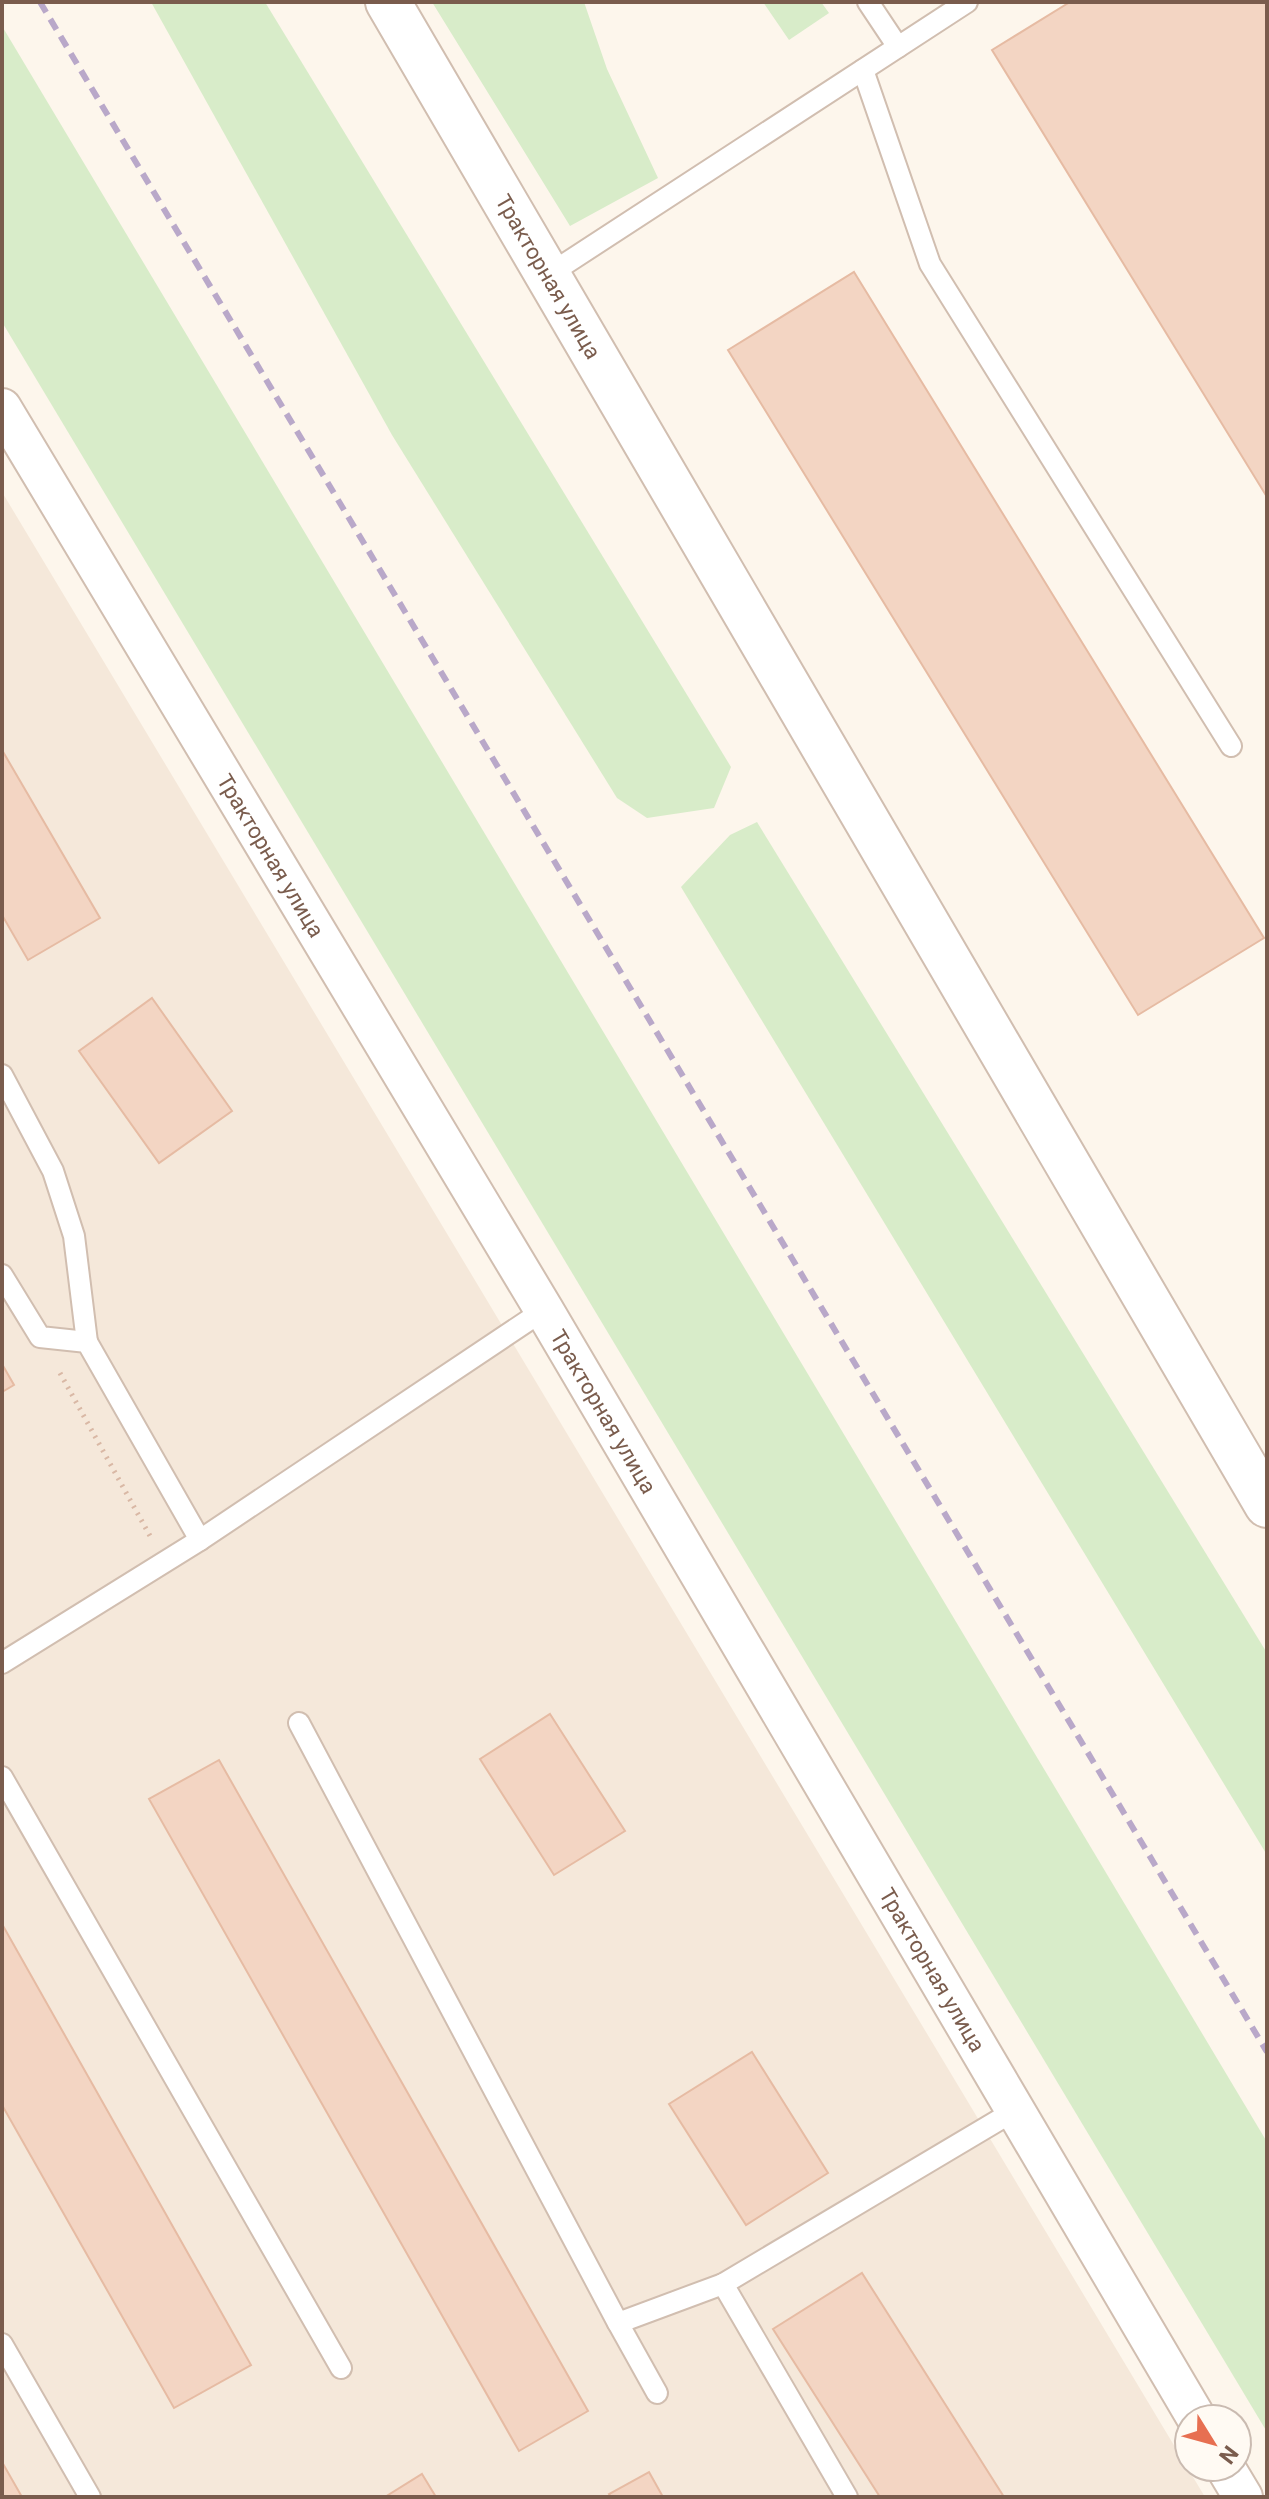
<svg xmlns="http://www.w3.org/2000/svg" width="1269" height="2499" font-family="Roboto,sans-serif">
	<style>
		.residential { fill: #f5e8da }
		.green { fill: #d8ecc9 }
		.building { fill: #f3d5c3; stroke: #e6bba3; stroke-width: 2 }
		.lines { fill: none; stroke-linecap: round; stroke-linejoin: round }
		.service-casing { stroke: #d1beb0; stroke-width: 24 }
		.minor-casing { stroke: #d1beb0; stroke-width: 42 }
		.tertiary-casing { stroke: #d1beb0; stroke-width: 48 }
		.path { stroke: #d9b8a5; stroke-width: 5; stroke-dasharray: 2 6; stroke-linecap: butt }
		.service { stroke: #fff; stroke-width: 20 }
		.minor { stroke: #fff; stroke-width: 38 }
		.tertiary { stroke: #fff; stroke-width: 44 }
		.rail { stroke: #b9a8c9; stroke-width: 6; stroke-dasharray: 12 8; stroke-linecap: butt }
		.labels { text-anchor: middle; stroke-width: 8; stroke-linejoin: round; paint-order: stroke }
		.street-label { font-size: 22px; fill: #7a5c4d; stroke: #fffaf3 }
	</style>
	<rect width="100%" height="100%" fill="#fdf6ec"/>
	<path class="residential" d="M2,492L1205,2497H2Z"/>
	<g class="green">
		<path d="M151,2H265L731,767L714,808L647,818L617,798L392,435Z"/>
		<path d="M432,2H584L607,69L658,178L570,226Z"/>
		<path d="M763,2H821L829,13L789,40Z"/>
		<path d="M2,26L1267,2142V2432L2,322Z"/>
		<path d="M757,822L1267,1653V1855L681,887L730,835Z"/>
	</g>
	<g class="building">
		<path d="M1070,2H1267V497L992,50Z"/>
		<path d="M854,272L1264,938L1138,1015L728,350Z"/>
		<path d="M2,750L100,918L28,960L2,915Z"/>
		<path d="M152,998L232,1111L159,1163L79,1051Z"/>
		<path d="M2,1364L14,1385L2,1392Z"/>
		<path d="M550,1714L625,1831L554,1875L480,1759Z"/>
		<path d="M219,1760L588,2411L519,2451L149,1799Z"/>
		<path d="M2,1924L251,2365L174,2408L2,2105Z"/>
		<path d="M752,2052L828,2173L746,2225L669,2104Z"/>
		<path d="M862,2273L1004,2497H880L773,2329Z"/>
		<path d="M2,2462L22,2497H2Z"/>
		<path d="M649,2472L663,2497H611L609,2494Z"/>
		<path d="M422,2474L436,2497H385Z"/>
	</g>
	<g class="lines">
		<g class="service-casing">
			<g id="service">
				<path d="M868,2L898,47"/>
				<path d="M863,70L930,264L1231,746"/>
				<path d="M548,275L967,2"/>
				<path d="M2,1075L53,1171L74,1236L87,1342"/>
				<path d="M2,1275L40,1337L87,1342L200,1540"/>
				<path d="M2,1663L200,1540L544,1310"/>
				<path d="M299,1723L618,2323L723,2284L1014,2111"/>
				<path d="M2,1777L341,2368"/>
				<path d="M723,2284L847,2497"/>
				<path d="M618,2323L657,2393"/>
				<path d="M2,2344L90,2497"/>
			</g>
		</g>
		<g class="minor-casing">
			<g id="minor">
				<path id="s1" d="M2,408L544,1310L1197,2419"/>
				<path d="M1225,2467L1243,2497"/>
			</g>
		</g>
		<g class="tertiary-casing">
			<g id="tertiary">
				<path id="s2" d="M388,2L1267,1505"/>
			</g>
		</g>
		<path class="path" d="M60,1373L150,1536"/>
		<use href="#service" class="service"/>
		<use href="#minor" class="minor"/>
		<use href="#tertiary" class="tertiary"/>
		<path class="rail" d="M40,2L1267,2052"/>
	</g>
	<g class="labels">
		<g class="street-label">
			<text dy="8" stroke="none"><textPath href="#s2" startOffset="318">Тракторная улица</textPath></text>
			<text dy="8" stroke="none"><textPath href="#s1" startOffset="522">Тракторная улица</textPath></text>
			<text dy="8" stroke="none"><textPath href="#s1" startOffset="1170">Тракторная улица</textPath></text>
			<text dy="8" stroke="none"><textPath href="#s1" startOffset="1818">Тракторная улица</textPath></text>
		</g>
	</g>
	<rect width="1269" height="2499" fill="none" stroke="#7a5c4d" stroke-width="8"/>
	<g transform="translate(1213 2443) rotate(127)"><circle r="38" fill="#fffaf3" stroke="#cabbb1" stroke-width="2"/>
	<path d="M0-6L14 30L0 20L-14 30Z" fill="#e76f51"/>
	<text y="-12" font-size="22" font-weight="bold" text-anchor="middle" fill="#7a5c4d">N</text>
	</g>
</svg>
